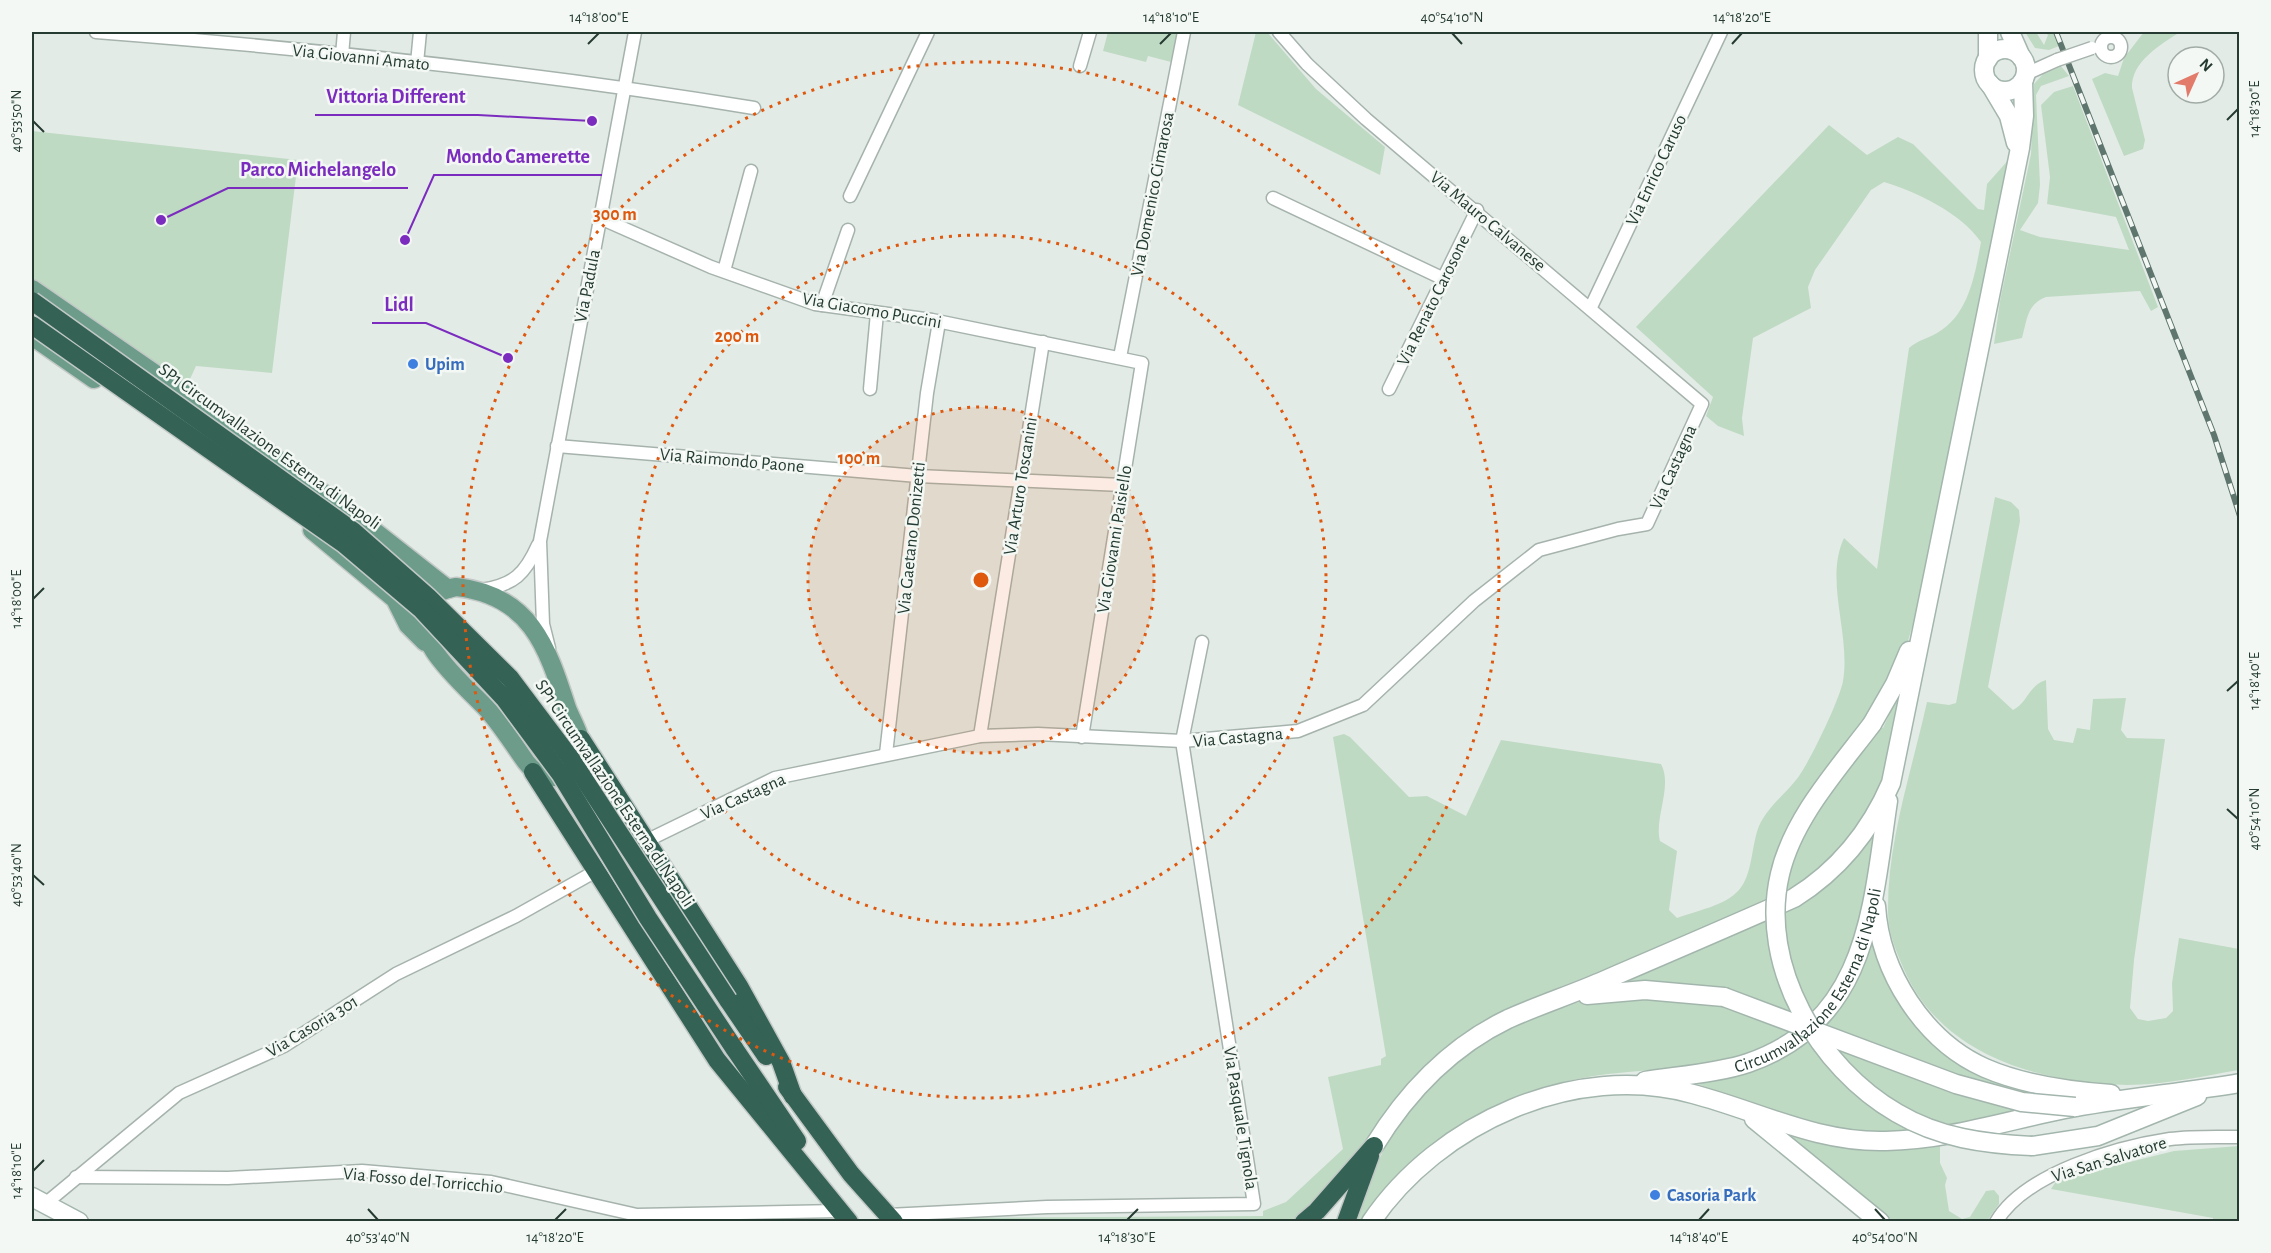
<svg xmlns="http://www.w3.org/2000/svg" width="2271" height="1253" font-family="'Alegreya Sans',sans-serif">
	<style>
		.green { fill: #bfdac3 }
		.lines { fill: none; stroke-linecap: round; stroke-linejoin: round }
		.street-casing { stroke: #a6b3ad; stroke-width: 15 }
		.secondary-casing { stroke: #a3b6ad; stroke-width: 21 }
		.primary-casing { stroke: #c2c8c6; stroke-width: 21 }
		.highway-casing { stroke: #c2c8c6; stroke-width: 21 }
		.street { stroke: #fff; stroke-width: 12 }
		.secondary { stroke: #fff; stroke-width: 18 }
		.primary { stroke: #6d9c8b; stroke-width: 18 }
		.highway { stroke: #346355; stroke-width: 18 }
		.rail-casing { stroke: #5f766e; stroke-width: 6 }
		.rail { stroke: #f3f8f5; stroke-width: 4; stroke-dasharray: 11; stroke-linecap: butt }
		.street-bridge-casing { stroke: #a6b3ad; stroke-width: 15; stroke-linecap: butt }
		.secondary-bridge-casing { stroke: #a3b6ad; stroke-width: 21; stroke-linecap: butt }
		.highway-bridge-casing { stroke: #c2c8c6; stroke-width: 21; stroke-linecap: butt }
		.street-bridge { stroke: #fff; stroke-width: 12 }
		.secondary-bridge { stroke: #fff; stroke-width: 18 }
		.highway-bridge { stroke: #346355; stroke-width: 18 }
		.ticks { fill: none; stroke: #253b32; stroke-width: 2 }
		.ring { fill: none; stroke: #de580e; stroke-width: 3; stroke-dasharray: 3 6 }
		.shop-dot { fill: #3f7fe0; stroke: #f3f8f5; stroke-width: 2 }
		.labels { text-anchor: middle; stroke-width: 5; stroke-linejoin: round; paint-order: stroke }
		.street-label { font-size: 18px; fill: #253b32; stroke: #f3f8f5 }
		.shop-label { font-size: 18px; font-weight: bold; fill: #366cbe; stroke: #f3f8f5; text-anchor: start }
		.centre { fill: #de580e; stroke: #f3f8f5; stroke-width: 3 }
		.ring-label { font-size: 18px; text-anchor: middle; font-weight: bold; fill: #de580e; stroke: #f3f8f5; stroke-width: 5; stroke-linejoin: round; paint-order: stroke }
		.leader { fill: none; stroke: #7b2cbf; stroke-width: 2 }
		.callout-dot { fill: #7b2cbf; stroke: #f3f8f5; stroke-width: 2 }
		.callout-label { font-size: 20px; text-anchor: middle; font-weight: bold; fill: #7b2cbf; stroke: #f3f8f5; stroke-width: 5; stroke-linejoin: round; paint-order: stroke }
		.neatline { fill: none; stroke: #253b32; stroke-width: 2 }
		.ticks-label { font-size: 15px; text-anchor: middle; fill: #253b32 }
	</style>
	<rect width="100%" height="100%" fill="#e3ebe7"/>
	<g class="green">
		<path d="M1108,32H1177L1171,62L1148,56L1146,62L1103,51Z"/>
		<path d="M1256,32H1267L1316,89L1385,147L1380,175L1238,105Z"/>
		<path d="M2025,32H2036L2044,45L2048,35L2045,32H2054L2059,46L2049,50L2035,48Z"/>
		<path d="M2144,32H2180C2160,45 2131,62 2132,88L2145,140L2143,149L2124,156L2092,79L2105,73L2118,76L2124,58Z"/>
		<path d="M2061,66L2069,76L2041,86L2036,95L2040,185L2038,203L2020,230L2040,237L2129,250L2116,217L2047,204L2050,177L2041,105L2054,92L2073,86L2158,307L2151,311L2140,291L2046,297C2027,304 2027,320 2022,338L1994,344L2000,301L2031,154L2034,84L2043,74Z"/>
		<path d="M1829,125L1867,155L1898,137L1913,144L1978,209L1984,210L1987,184L2011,157L1920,601L1907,644L1869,718L1883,728L1901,689L1887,768L1871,812L1824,869L1769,904L1523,1002L1498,1014L1464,1035L1297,1221L920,1222L928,1218L1263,1216V1211L1286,1202L1343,1149L1328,1077L1381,1065V1059L1386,1056L1333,737L1344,734L1350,737L1409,797L1427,796L1466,816L1501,740L1661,764C1673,786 1654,818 1660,841L1677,851L1669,910L1677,918C1695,911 1725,906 1739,890C1753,874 1751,846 1759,826C1767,808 1784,795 1796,780C1808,766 1840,699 1843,681C1851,634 1824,581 1844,538L1877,569L1909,348C1918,340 1927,339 1937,333C1969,315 1975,274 1981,242C1961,213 1917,192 1884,182L1871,190L1815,270L1808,287L1811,308L1753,338L1742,418L1744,436L1718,426L1706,416L1713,397L1636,327Z"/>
		<path d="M32,131L298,160L272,373L196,366L185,390L32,280Z"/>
		<path d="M1995,497L2011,502L2019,510L2020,521L1988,687L2013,710C2028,702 2028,686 2046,680L2048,729L2054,740L2073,743L2077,728L2090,730L2093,699L2126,698L2121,730L2127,738L2165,739L2134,960L2130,1008L2138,1019L2148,1021L2166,1018L2173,1011L2172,983L2179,938L2239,949V1070C2203,1076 2165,1085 2127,1085C2043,1083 1947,1058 1907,976C1898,956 1888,935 1888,912C1887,842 1912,770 1927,702L1949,705L1956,703Z"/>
		<path d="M1873,829H1880C1867,885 1861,960 1822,1005C1760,1075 1677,1064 1594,1076C1500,1091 1416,1144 1361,1221L1356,1222C1366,1193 1375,1163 1391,1137C1429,1071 1505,1018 1579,1002C1624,993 1671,992 1716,988L1658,982L1607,987L1770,916Z"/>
		<path d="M1875,922L1884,959L1942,1042L2057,1089L2025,1111L1950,1128L1888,1134L1858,1133L1803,1122L1695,1083L1801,1040Z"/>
		<path d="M1778,1129L1940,1142V1163L1947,1178L1945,1185L1949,1211L1962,1219L1970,1217L1986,1191L1994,1190L1999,1196V1204L1987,1221H1893Z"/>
		<path d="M2239,1146V1221H2213V1218L2051,1189L2057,1180L2174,1151Z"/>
	</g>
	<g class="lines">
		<g class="street-casing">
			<g id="street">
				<path d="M96,32C316,49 536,72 754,108"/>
				<circle cx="2111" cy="47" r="10"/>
				<path d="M342,55L344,32"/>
				<path d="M417,63L420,32"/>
				<path d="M1080,66L1090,32"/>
				<path d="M2026,74L2057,60"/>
				<path d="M850,196L928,32"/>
				<path d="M1273,198L1444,279"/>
				<path d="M600,218L711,267L815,304L932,320L1142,363L1082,737"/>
				<path d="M724,271L751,171"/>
				<path d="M822,305L848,230"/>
				<path d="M1591,307L1721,32"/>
				<path d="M1120,357L1184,32"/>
				<path d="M870,389L877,313"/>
				<path d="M1389,389L1477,210"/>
				<path d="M557,446L918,476L1122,485"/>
				<path d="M481,590C514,585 525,574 538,545"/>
				<path d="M549,648L543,624L540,541L635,32"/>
				<path d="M980,736L1043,342"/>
				<path d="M886,754L927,393L939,322"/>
				<path d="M648,840L775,778L980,736L1038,734L1182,741L1298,731L1363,705L1474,601L1539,550L1618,529L1647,524L1702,404L1366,119L1307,64L1279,32"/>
				<path d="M76,1177L228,1178L362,1171L491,1182L637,1215L839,1211"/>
				<path d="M45,1204L179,1093L284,1046L396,974L516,916L596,871"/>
				<path d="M888,1215L1047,1207L1254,1204L1182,741L1202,642"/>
				<path d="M1996,1222C2025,1173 2117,1147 2170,1139C2193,1136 2217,1137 2240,1137"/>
			</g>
		</g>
		<g class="secondary-casing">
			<g id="secondary">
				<path d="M2010,32L2021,57"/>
				<circle cx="2005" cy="70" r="21"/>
				<path d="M1988,59V32"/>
				<path d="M1990,84L2009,116L2016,143"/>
				<path d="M1872,724L1895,684L1909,651"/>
				<path d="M1876,906C1880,972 1924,1041 1985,1068C2024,1085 2068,1091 2111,1094"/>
				<path d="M1587,995L1645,990L1724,997"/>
				<path id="s1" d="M1645,1081C1676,1076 1719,1073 1748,1063C1869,1021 1872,907 1888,801"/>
				<path d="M1754,1119L1880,1222"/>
				<path d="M1374,1146C1407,1092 1450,1047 1508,1019C1539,1005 1573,994 1605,980C1668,953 1731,926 1794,898C1839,870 1870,832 1891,783L2020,148L2024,116L2023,81"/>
				<path d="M2032,1146L2098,1136L2197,1096"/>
				<path d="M32,1197L79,1222"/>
				<path d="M1371,1222C1438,1123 1575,1061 1693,1094C1758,1111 1817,1143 1886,1141C1947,1140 2005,1121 2065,1109C2123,1098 2181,1093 2240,1083"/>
			</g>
		</g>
		<g class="primary-casing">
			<g id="primary">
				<path d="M32,289L238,431L369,527L448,589"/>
				<path d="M32,336L94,379"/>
				<path d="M312,530L395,599L408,625L425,642"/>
				<path d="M456,587C530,595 547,646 567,708C572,721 582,736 581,750C578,782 543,785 526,762C514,745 502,726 488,710C466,686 407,639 426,604C433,593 444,589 456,587Z"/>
			</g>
		</g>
		<g class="highway-casing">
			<g id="highway">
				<path d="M581,739L739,986L781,1062L793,1096"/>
				<path d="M533,772L717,1060L849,1222"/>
				<path d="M728,1000L766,1056"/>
				<path d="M734,1048L797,1141"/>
				<path d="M787,1087L851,1174L894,1222"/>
				<path d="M1304,1222L1317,1211L1374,1146"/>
				<path d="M1346,1222L1370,1156"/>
			</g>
		</g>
		<use href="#street" class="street"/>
		<use href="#secondary" class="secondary"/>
		<use href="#primary" class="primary"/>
		<use href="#highway" class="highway"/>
		<g class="rail-casing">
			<path id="rail" d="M2056,32L2214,435L2240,516"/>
		</g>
		<use href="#rail" class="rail"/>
		<g class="street-bridge-casing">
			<path id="street-bridge" d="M2057,60L2092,48"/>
		</g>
		<g class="secondary-bridge-casing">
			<g id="secondary-bridge">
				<path d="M1872,724C1838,769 1793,818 1780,874C1758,966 1819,1068 1897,1113C1939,1138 1985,1144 2032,1146"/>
				<path d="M1724,997L1956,1084L2022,1102L2075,1107"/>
			</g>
		</g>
		<g class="highway-bridge-casing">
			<g id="highway-bridge">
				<path d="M32,301L353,531L428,597L510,678L571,759L728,1000"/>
				<path d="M32,325L344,544L422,610L504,698L561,775L648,918L734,1048"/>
			</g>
		</g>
		<use href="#street-bridge" class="street-bridge"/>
		<use href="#secondary-bridge" class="secondary-bridge"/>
		<use href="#highway-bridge" class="highway-bridge"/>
	</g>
	<path class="ticks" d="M1452,33L1462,44M588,44L599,33M1160,44L1171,33M1732,44L1742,33M2227,120L2238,109M33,121L44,132M33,599L44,588M2227,691L2238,681M2227,809L2238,819M33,875L44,885M33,1171L44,1160M368,1209L378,1220M1875,1209L1885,1220M555,1220L566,1209M1127,1220L1138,1209M1699,1220L1709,1209"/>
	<circle cx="981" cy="580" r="173" fill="#de580e" fill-opacity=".12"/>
	<g class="ring">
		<circle cx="981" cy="580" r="173"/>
		<circle cx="981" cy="580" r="345"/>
		<circle cx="981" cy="580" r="518"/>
	</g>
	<g class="shop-dot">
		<circle cx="413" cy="364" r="6"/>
		<circle cx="1655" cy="1195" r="6"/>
	</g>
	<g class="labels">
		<g class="street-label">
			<text transform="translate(361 57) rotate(6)" y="6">Via Giovanni Amato</text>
			<text transform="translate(1656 170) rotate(-65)" y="6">Via Enrico Caruso</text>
			<text transform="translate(1152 194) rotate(-79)" y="6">Via Domenico Cimarosa</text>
			<text transform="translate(1488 221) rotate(40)" y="6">Via Mauro Calvanese</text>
			<text transform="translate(587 286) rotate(-79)" y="6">Via Padula</text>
			<text transform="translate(1433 300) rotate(-64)" y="6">Via Renato Carosone</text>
			<text transform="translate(872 310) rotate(10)" y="6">Via Giacomo Puccini</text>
			<text transform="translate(270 446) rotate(36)" y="6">SP1 Circumvallazione Esterna di Napoli</text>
			<text transform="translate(732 460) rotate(5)" y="6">Via Raimondo Paone</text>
			<text transform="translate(1673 467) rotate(-66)" y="6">Via Castagna</text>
			<text transform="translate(1020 486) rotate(-81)" y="6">Via Arturo Toscanini</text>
			<text transform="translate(911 538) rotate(-84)" y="6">Via Gaetano Donizetti</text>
			<text transform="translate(1114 539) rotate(-81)" y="6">Via Giovanni Paisiello</text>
			<text transform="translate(1238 737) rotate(-5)" y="6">Via Castagna</text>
			<text transform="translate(615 793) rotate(56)" y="6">SP1 Circumvallazione Esterna di Napoli</text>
			<text transform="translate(743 796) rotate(-24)" y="6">Via Castagna</text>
			<text dy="6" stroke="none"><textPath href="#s1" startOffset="212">Circumvallazione Esterna di Napoli</textPath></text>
			<text transform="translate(312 1026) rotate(-31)" y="6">Via Casoria 301</text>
			<text transform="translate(1241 1118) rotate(81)" y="6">Via Pasquale Tignola</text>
			<text transform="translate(2109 1159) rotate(-17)" y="6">Via San Salvatore</text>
			<text transform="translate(423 1180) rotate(5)" y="6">Via Fosso del Torricchio</text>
		</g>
		<g class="shop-label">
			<text x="425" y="370">Upim</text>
			<text x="1667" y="1201">Casoria Park</text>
		</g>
	</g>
	<circle cx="981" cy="580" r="9" class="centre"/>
	<g class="ring-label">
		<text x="615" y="220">300 m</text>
		<text x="737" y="342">200 m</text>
		<text x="859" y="464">100 m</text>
	</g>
	<path class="leader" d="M592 121L478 115H315M405 240L434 175H602M161 220L228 188H408M508 358L426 323H372"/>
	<g class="callout-dot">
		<circle cx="592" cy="121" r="6"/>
		<circle cx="405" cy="240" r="6"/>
		<circle cx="161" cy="220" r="6"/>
		<circle cx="508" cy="358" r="6"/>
	</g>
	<g class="callout-label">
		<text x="396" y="103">Vittoria Different</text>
		<text x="518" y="163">Mondo Camerette</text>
		<text x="318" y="176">Parco Michelangelo</text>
		<text x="399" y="311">Lidl</text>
	</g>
	<rect width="2271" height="1253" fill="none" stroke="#f3f8f5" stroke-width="66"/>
	<g transform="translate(2196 75) rotate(45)"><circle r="28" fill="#f3f8f5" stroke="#a1aca7" stroke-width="1.5"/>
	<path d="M0-4.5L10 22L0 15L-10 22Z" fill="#e27b6a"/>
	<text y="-9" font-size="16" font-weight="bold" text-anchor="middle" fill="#253b32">N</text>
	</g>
	<rect x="33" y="33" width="2205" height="1187" class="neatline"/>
	<g class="ticks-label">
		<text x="599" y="22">14°18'00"E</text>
		<text x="1171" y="22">14°18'10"E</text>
		<text x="1452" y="22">40°54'10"N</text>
		<text x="1742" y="22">14°18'20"E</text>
		<text transform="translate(2254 109) rotate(-90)" y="5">14°18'30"E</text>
		<text transform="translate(16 121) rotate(-90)" y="5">40°53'50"N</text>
		<text transform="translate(16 599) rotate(-90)" y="5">14°18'00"E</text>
		<text transform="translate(2254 681) rotate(-90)" y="5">14°18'40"E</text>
		<text transform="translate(2254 819) rotate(-90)" y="5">40°54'10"N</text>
		<text transform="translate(16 875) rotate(-90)" y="5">40°53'40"N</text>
		<text transform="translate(16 1171) rotate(-90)" y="5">14°18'10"E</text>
		<text x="378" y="1242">40°53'40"N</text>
		<text x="555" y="1242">14°18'20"E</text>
		<text x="1127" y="1242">14°18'30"E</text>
		<text x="1699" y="1242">14°18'40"E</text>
		<text x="1885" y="1242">40°54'00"N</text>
	</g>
</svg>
